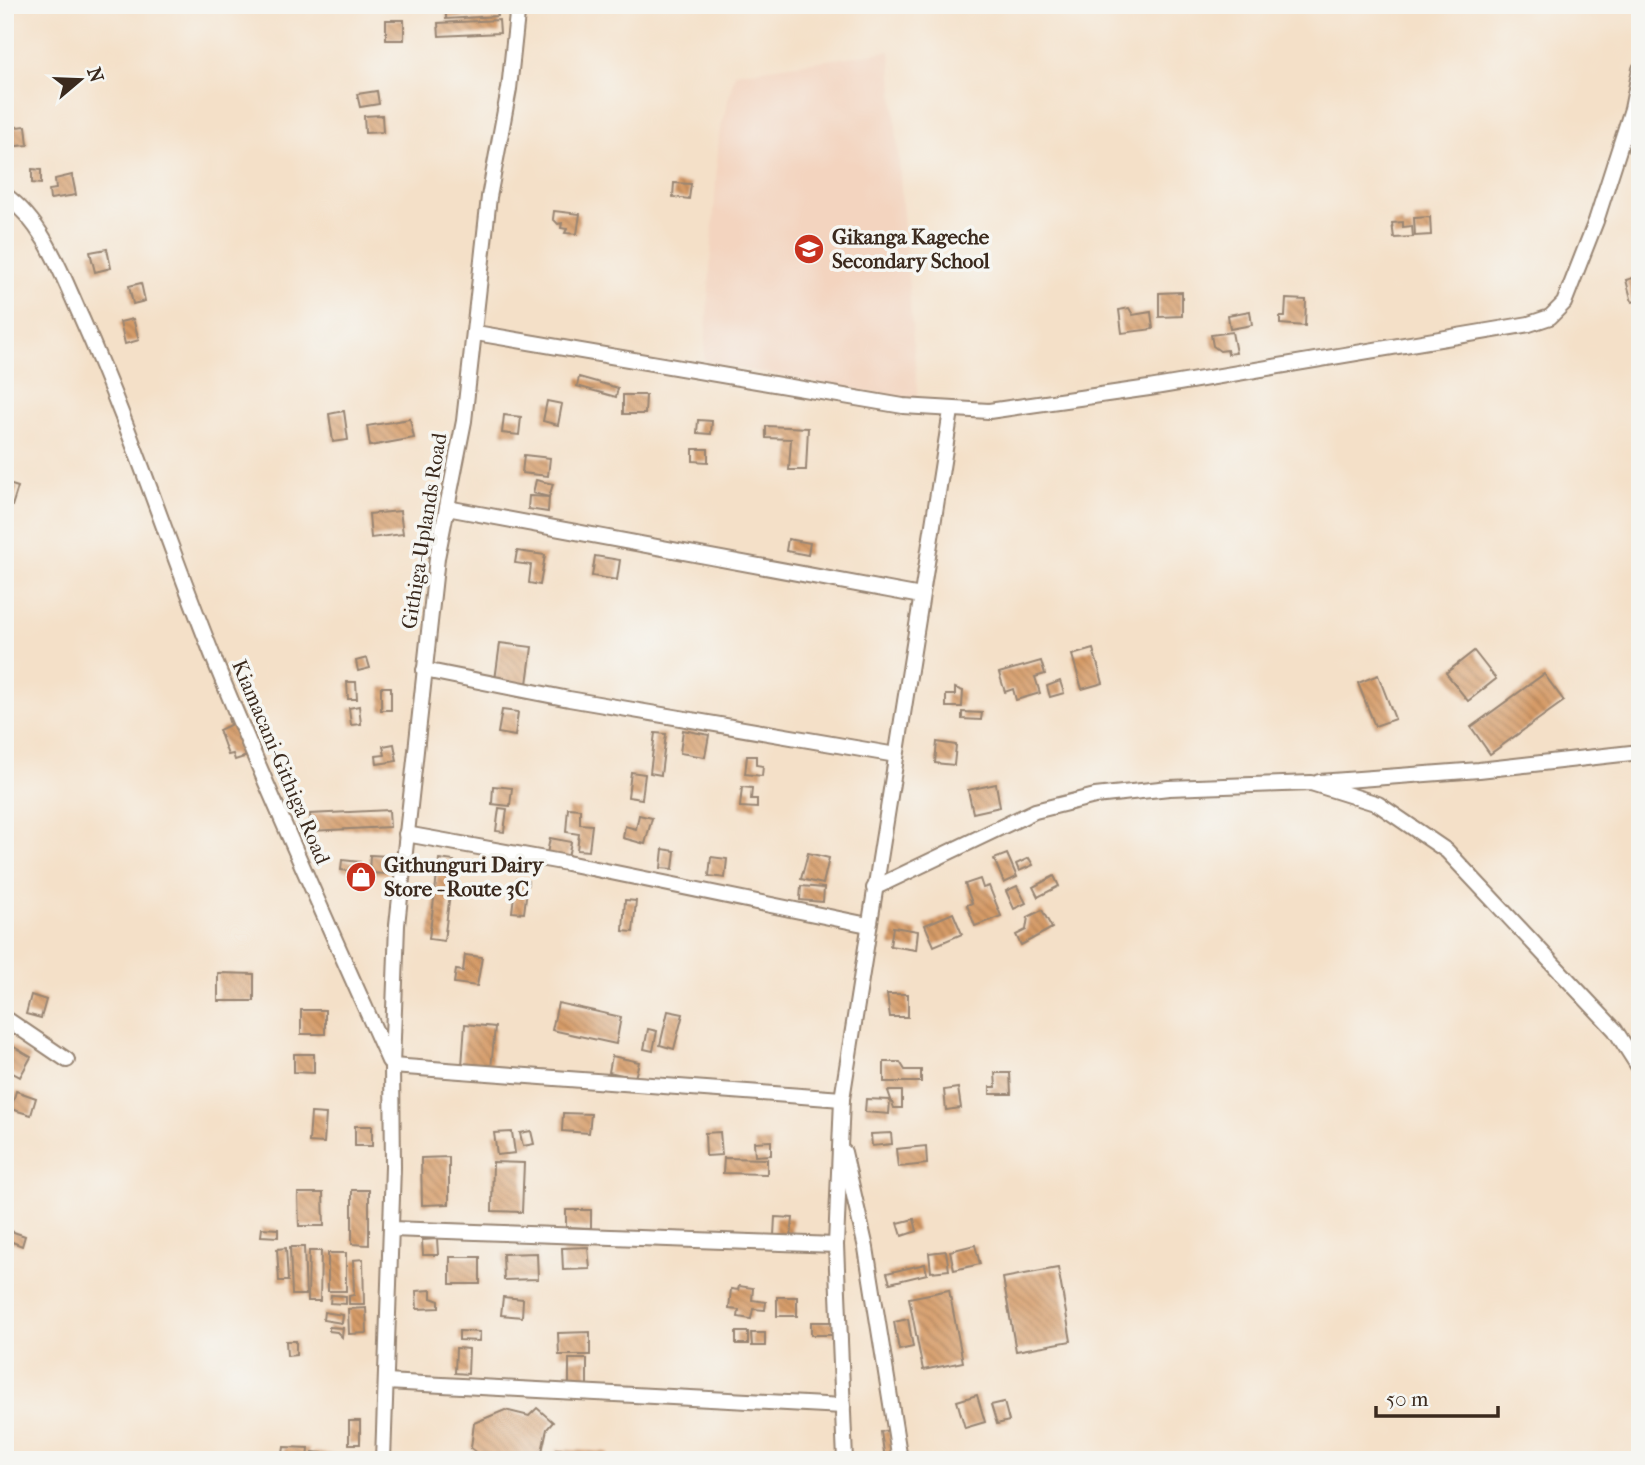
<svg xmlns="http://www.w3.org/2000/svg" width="1645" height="1465" font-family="'IM FELL French Canon',serif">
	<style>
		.built { fill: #f3d4bf }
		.building { fill: url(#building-back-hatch) }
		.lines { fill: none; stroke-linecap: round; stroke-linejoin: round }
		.minor-casing { stroke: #988573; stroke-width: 18 }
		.minor { stroke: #fff; stroke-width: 14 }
		.labels { text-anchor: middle; stroke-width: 7; stroke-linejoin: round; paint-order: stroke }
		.poi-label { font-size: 21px; font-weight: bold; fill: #3b2a1e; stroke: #f6f6f2; text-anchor: start }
		.street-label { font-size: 21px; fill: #3b2a1e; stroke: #f6f6f2 }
	</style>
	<defs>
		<pattern id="building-back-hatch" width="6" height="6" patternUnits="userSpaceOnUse" patternTransform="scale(1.75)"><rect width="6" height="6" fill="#d69b68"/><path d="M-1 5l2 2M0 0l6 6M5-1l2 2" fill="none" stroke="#af7f55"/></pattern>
	</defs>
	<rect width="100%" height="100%" fill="#f6f6f2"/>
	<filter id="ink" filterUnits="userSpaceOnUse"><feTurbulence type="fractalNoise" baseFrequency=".0143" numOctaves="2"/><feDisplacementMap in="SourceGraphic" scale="14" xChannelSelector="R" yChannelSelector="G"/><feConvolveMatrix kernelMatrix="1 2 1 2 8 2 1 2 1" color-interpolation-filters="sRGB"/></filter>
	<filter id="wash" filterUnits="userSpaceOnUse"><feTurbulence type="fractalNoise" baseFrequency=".00686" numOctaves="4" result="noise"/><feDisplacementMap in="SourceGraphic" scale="28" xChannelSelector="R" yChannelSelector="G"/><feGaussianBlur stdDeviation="1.57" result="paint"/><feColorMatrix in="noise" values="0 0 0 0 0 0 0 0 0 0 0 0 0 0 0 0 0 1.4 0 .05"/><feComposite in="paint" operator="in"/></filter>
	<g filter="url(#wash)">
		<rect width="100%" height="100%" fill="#f4e0c8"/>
		<path class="built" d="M890,51L918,401L704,362L719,135L735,73Z"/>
		<g id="blocks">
			<g class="building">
				<path d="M446,5H497L498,16L446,19Z"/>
				<rect x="386" y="20" width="18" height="20"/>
				<path d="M499,20L500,33L439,36L438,23Z"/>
				<path d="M377,91L379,104L360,107L357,94Z"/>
				<path d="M382,115L383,132L365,133L364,116Z"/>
				<path d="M26,126L28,145L5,147V128Z"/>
				<path d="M32,169L41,170V184L32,183Z"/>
				<path d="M72,175L76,195L50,199L49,190L56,189L55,179Z"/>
				<path d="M674,183L691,184L689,199L673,197Z"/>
				<path d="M554,211L580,214L577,234L565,233L567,229L561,228L562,223L558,224L553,219Z"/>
				<path d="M1430,217L1431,235L1415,236L1414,218Z"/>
				<path d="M1403,222V227L1412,226L1413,237L1394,238L1392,223Z"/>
				<path d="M107,249L111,268L95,272L90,252Z"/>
				<path d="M1640,276V300L1632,302L1626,280Z"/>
				<path d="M141,283L145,301L133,304L129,286Z"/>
				<path d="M1182,292V316L1159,317V293Z"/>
				<path d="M1286,299L1306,300L1305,326L1280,324V317H1285Z"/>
				<path d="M1129,308L1133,315L1151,312L1153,329L1122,333L1119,310Z"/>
				<path d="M1250,311L1252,325L1230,329L1228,315Z"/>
				<path d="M133,319L139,340L125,344L120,322Z"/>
				<path d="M1232,332L1236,353L1228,354L1227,350L1220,351L1213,346L1211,335Z"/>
				<path d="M579,377L618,388L616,397L577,386Z"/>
				<path d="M623,395H646L645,414H623Z"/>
				<path d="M547,401L562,404L558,425L543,421Z"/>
				<path d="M344,411L348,440L333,442L329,414Z"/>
				<path d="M504,415L521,417L519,435L502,433Z"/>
				<path d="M410,419L414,438L370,446L367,426Z"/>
				<path d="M698,420L712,421L711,434L697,433Z"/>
				<path d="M766,426L808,428L806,470H789L791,439L766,438Z"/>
				<path d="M693,449H708V462L693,461Z"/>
				<path d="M524,455L550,458L548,476L522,473Z"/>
				<path d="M536,480L553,484L549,497L533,493Z"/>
				<path d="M5,483L18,487L12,506L5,504Z"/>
				<path d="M529,496L549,497L548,512L528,509Z"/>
				<path d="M400,511L403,534L371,538L369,514Z"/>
				<path d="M788,539L810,543L808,555L786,551Z"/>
				<path d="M517,551L545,555L540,585L529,583L531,565L515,563Z"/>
				<path d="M595,556L620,560L617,580L592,576Z"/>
				<path d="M500,643L532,647L527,684L495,680Z"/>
				<path d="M1093,649L1103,683L1082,689L1072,655Z"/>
				<path d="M1474,651L1496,679L1468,701L1446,673Z"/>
				<path d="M367,658L370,668L358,671L356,661Z"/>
				<path d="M1041,661L1045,674L1035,677L1040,693L1016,700L1013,689L1005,692L999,673Z"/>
				<path d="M1544,674L1564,701L1490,754L1471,727Z"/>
				<path d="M1378,675L1395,719L1375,726L1358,683Z"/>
				<path d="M1060,681L1064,693L1050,697L1047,686Z"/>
				<path d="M347,682H356L357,699H348Z"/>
				<rect x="381" y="687" width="10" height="23"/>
				<path d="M955,688L963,691L962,707H946V695H955Z"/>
				<path d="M359,706L361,724L351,725L349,708Z"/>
				<path d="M502,710L518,712L515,736L498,733Z"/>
				<path d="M962,712L982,713L981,720L962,719Z"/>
				<path d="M233,716L247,756L235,760L233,754L228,755L219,730L230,725L228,718Z"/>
				<path d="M683,730L709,735L705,757L680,753Z"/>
				<path d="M655,733L666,734L661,775L650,773Z"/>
				<path d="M937,742L956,745L954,765L935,763Z"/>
				<path d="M394,744L397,761L377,764L376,756L385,755L383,746Z"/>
				<path d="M747,756H756V765L763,766L762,776L745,774Z"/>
				<path d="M631,772L645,774L642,799L628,797Z"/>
				<path d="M996,784L1000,807L973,813L968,790Z"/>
				<path d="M493,786L512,788L510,806L492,804Z"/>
				<path d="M742,787L752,788L751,799H757V808L740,807Z"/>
				<path d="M499,808L507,809L504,832L496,831Z"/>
				<path d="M568,808L580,809V824L592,825L589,851L577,850L579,834L566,832Z"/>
				<path d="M389,810L390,827L310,831V814Z"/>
				<path d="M639,815L652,818L645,844L623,838L625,826L636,829Z"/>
				<path d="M550,838L571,842L567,863L546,859Z"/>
				<path d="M663,849L675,851L673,869L661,868Z"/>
				<path d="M808,853L829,858L823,884L801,879Z"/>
				<path d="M1007,854L1017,877L1004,883L994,859Z"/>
				<path d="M370,855L388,856L387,874L369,873Z"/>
				<path d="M711,857L727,859L725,878L709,876Z"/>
				<path d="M1029,858L1033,865L1019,871L1016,864Z"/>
				<path d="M439,859L454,861L444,941L429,939Z"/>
				<path d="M342,860L360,862L359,872L341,870Z"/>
				<path d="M1054,876L1059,886L1038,897L1033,887Z"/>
				<path d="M516,879L528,881L524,913L512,912Z"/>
				<path d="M980,879L983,888L989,886L1001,916L975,926L967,905L972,903L965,884Z"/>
				<path d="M801,886L824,888L823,902L800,900Z"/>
				<path d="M1017,886L1026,903L1014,909L1006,891Z"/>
				<path d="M625,900L636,901L633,932L623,931Z"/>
				<path d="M1042,910L1052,928L1021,945L1016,935L1026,930L1028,917Z"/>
				<path d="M953,913L962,934L934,946L925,925Z"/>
				<path d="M893,927L918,931L916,950L890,946Z"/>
				<path d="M465,955L482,957L477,986L454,983L456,970L463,971Z"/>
				<path d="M218,973L254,974V1001H218Z"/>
				<path d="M887,994H908V1017H890Z"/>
				<path d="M31,995L46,1000L41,1018L26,1014Z"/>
				<path d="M558,1003L621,1017L616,1044L552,1030Z"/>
				<rect x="301" y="1010" width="24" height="24"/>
				<path d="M668,1011L683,1014L674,1049L660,1045Z"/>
				<path d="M465,1024L495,1027L491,1069L462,1066Z"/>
				<path d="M648,1029L657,1031L653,1051L644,1049Z"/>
				<path d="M9,1044L31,1057L20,1077L5,1069V1051Z"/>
				<path d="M294,1054H314V1073L294,1072Z"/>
				<path d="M612,1056L639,1062L635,1078L609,1072Z"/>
				<path d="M884,1062H900L905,1070H921V1082H884Z"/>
				<path d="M995,1073H1010L1011,1094H990V1087H996Z"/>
				<path d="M958,1088L961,1108L946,1110L944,1090Z"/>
				<path d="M16,1091L36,1098L31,1115L11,1109Z"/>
				<path d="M888,1091H902V1108H894Z"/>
				<path d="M866,1099L890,1100L889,1114L865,1112Z"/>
				<path d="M311,1113L326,1114L324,1143L309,1142Z"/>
				<path d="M563,1113L591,1114L589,1133L562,1131Z"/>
				<rect x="355" y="1126" width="17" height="20"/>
				<path d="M531,1131L534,1144L523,1146L520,1133Z"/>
				<path d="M512,1132L515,1153L497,1155L494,1133Z"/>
				<path d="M720,1132L722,1155L706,1156L705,1133Z"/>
				<path d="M891,1133L892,1144L872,1146L871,1134Z"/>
				<path d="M771,1141V1155L755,1156L754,1142Z"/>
				<path d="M926,1146L927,1164L898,1167L896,1149Z"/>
				<path d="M449,1157V1204L422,1205L421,1158Z"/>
				<path d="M724,1158L767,1159V1174L723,1173Z"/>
				<path d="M493,1162L524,1163L522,1212L492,1211Z"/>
				<path d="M352,1190H369V1245L352,1244Z"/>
				<path d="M298,1193H323L324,1226H299Z"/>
				<path d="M566,1210H591V1228L566,1227Z"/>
				<path d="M775,1217L793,1218L791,1238L774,1236Z"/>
				<path d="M914,1219L917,1231L902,1236L898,1223Z"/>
				<path d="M262,1228L278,1229V1237L261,1236Z"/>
				<path d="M5,1229L25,1236L22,1246L5,1239Z"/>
				<path d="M437,1239L438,1255H423L422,1240Z"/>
				<path d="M975,1245L980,1264L954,1270L950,1251Z"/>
				<path d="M290,1247H304L306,1295H292Z"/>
				<path d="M588,1247L590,1269L563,1270L562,1248Z"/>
				<path d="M286,1248L288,1281H279L277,1249Z"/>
				<path d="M309,1251H321L320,1301H308Z"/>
				<path d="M946,1251L949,1270L931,1272L929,1253Z"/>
				<rect x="328" y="1253" width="18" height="38"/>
				<path d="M537,1253L538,1279L504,1280L503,1254Z"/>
				<rect x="450" y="1257" width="30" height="27"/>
				<path d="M363,1259L364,1304H349V1296L354,1295L353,1260Z"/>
				<path d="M925,1264L927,1274L890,1283L887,1273Z"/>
				<path d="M1058,1268L1071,1341L1016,1351L1003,1278Z"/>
				<path d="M739,1286L753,1288L752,1300L766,1302L765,1310L753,1309L751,1319L738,1317L739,1310L729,1309L731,1289L738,1290Z"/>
				<path d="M431,1290V1298L439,1301V1308L417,1309L416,1291Z"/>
				<path d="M949,1290L963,1362L923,1370L909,1298Z"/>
				<path d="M331,1295L346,1296V1304L330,1303Z"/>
				<path d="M503,1297L523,1299L522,1317L501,1315Z"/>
				<rect x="777" y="1297" width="20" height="19"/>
				<path d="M366,1308L367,1333L349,1334L348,1309Z"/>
				<path d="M324,1312L343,1315L342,1323L323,1320Z"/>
				<path d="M908,1319L913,1347L899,1350L894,1322Z"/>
				<rect x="811" y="1322" width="23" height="13"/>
				<path d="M329,1327L343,1328L342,1337L337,1332L329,1331Z"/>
				<path d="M459,1331L480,1332L479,1341L459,1340Z"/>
				<path d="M590,1332V1355H559L558,1333Z"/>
				<rect x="736" y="1332" width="12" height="12"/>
				<path d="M751,1333H765V1346H752Z"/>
				<path d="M286,1341H296V1355L287,1356Z"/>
				<path d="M456,1348L469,1349L468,1374L455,1373Z"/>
				<path d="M569,1359H587V1390L569,1389Z"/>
				<path d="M977,1395L985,1422L965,1428L957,1401Z"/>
				<path d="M1004,1402L1009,1421L997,1424L991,1405Z"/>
				<path d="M537,1408L553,1422L547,1429L541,1456L535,1460H487L471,1448L474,1423L505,1410L529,1416Z"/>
				<rect x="349" y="1421" width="11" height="23"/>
				<path d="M889,1430L894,1458L885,1459L881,1432Z"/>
				<path d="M284,1447L309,1448L308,1460H282Z"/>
				<path d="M556,1449L608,1452L607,1460H556Z"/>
				<path d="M313,1452L355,1457L354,1460H312Z"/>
			</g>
		</g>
	</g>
	<g filter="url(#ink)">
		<use href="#blocks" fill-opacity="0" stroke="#988573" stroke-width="2"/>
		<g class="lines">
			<g class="minor-casing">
				<g id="minor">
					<path d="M5,195C45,224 62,275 82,319C133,433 171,553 218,669C272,801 331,931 389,1061"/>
					<path d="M476,333L903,406L989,411L1149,388L1529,324L1550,317L1564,303L1596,221L1632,109L1640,69"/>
					<path d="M447,508L921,596"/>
					<path d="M424,670L569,699L896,755"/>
					<path d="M1319,782L1479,770L1640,752"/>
					<path d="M406,834L567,863L868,925"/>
					<path d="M874,888L1035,811L1095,796L1169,788L1311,783L1378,804L1447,851L1615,1030L1640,1069"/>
					<path d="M5,1018L67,1060"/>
					<path d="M392,1066L842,1099"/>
					<path d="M844,1152L866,1248L900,1460"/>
					<path d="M391,1229L836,1245"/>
					<path d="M386,1382L843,1406"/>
					<path d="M383,1460L393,1167L392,1066L397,925L437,558L464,421L489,197L509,89L518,5"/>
					<path d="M845,1460L836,1245L842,1099L951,411"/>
				</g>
			</g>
			<use href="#minor" class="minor"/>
		</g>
	</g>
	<defs>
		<g id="school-disc" transform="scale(1.575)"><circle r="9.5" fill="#c8321e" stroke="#f6f6f2"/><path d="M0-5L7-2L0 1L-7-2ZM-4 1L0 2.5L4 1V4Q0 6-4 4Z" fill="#fff"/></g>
		<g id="shop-disc" transform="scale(1.575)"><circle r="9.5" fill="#c8321e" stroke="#f6f6f2"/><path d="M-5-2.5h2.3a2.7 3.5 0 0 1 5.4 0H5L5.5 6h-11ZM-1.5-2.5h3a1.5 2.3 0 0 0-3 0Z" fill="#fff"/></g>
	</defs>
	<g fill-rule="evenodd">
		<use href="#school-disc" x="809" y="249"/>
		<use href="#shop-disc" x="361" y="877"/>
	</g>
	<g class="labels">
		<g class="poi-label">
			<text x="832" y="244">Gikanga Kageche<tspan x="832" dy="24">Secondary School</tspan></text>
			<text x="384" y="872">Githunguri Dairy<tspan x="384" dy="24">Store - Route 3C</tspan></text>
		</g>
		<g class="street-label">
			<text transform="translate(424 531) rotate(-81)" y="7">Githiga-Uplands Road</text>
			<text transform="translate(281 762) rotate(67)" y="7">Kiamacani-Githiga Road</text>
		</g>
	</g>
	<rect width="1645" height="1465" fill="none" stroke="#f6f6f2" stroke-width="28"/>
	<g transform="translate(80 80) rotate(71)" stroke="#f6f6f2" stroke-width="5" paint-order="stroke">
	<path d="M0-5L12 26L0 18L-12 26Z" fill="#3b2a1e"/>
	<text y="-10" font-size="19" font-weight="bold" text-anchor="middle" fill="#3b2a1e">N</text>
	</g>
	<path d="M1376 1406v10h122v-10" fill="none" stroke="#3b2a1e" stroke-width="3.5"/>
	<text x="1386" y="1406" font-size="21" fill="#3b2a1e" stroke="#f6f6f2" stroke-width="5" paint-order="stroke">50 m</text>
</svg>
